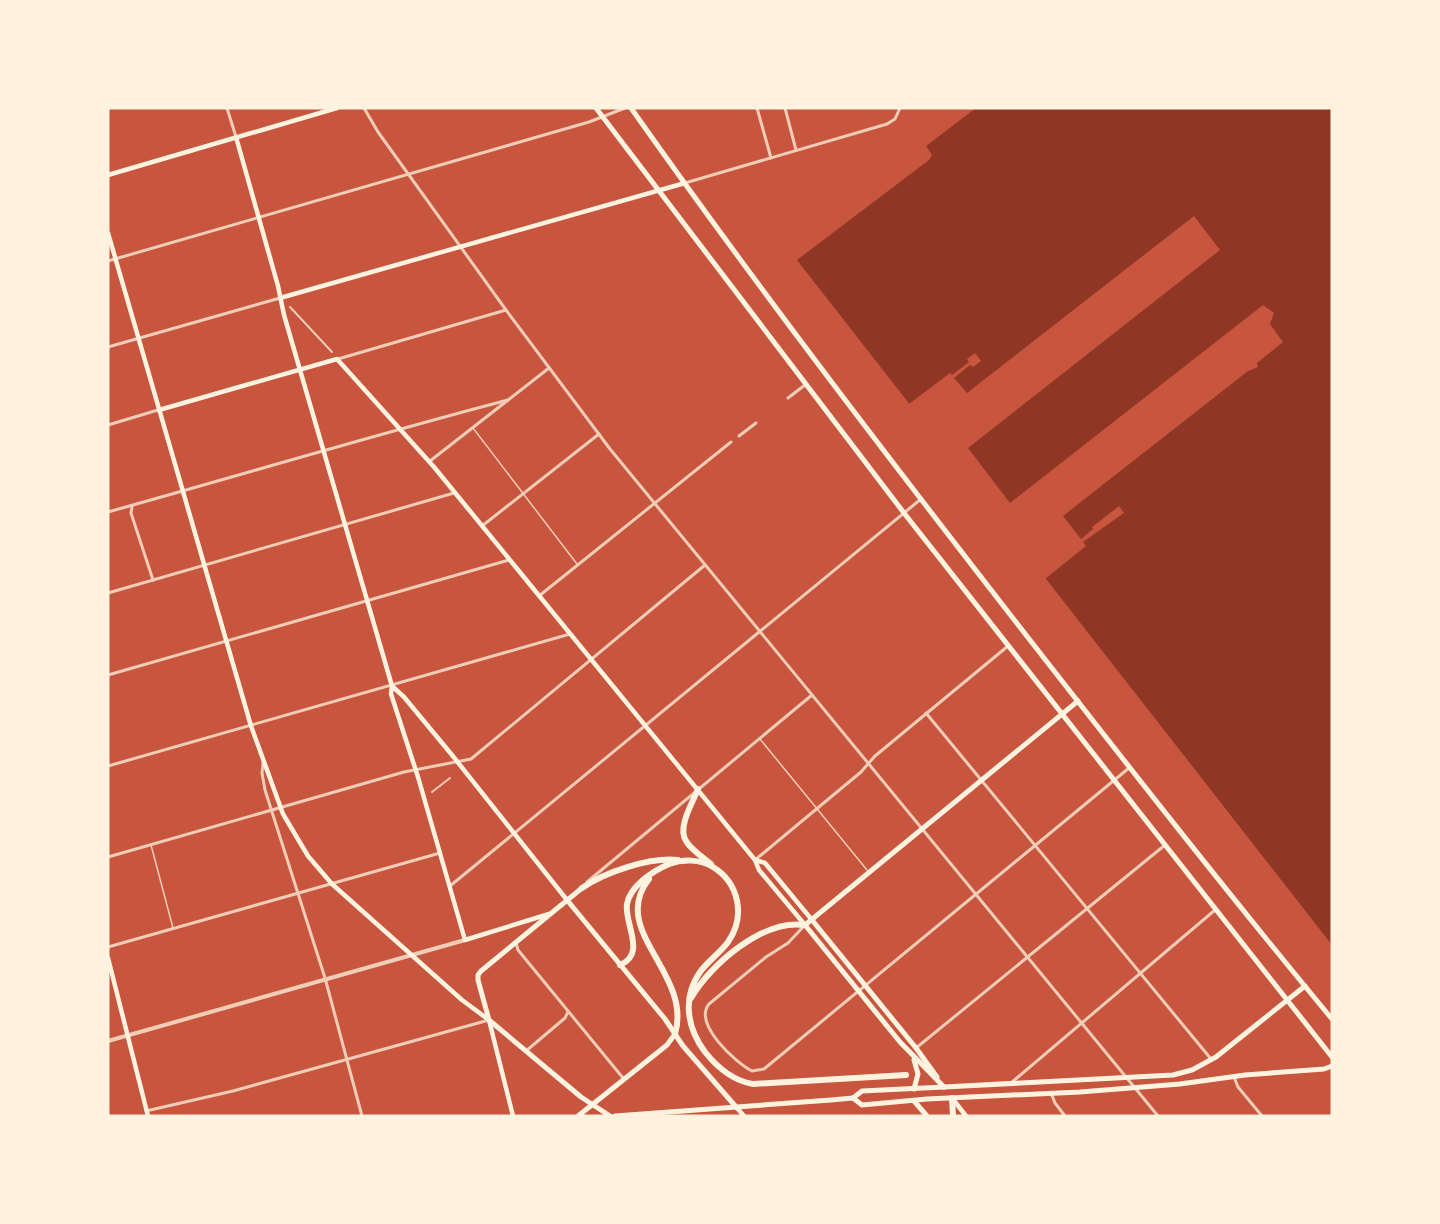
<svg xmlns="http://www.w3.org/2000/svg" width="1440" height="1224" font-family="Mulish,sans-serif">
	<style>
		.water { fill: #8f3625 }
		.pier { fill: #c8553d }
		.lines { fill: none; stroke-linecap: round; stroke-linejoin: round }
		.service { stroke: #f1ccb7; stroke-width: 1.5 }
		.pedestrian { stroke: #f1ccb7; stroke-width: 2 }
		.minor { stroke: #f1ccb7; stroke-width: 3 }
		.tertiary { stroke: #f1ccb7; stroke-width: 4 }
		.secondary { stroke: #fff3e0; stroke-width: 4.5 }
		.primary { stroke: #fff3e0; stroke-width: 5 }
		.trunk { stroke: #fff3e0; stroke-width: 5 }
		.motorway { stroke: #fff3e0; stroke-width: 6 }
	</style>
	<rect width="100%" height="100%" fill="#c8553d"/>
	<path class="water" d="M976,108H1332V945L797,260L929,160L932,155L926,146Z"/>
	<path class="pier" d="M1194,216L1220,250L968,448L1010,503L1263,305L1274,313L1270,324L1283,342L1257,363L1258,367L1248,371L1063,516L1081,539L1093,529L1092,527L1119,506L1124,513L1083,542L1086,546L1045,579L909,404L950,373L952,375L969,362L967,359L975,353L981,361L973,367L970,365L954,378L967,393Z"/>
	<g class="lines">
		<g class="service">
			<path d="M473,428L577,564"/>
			<path d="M760,739L867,870"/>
			<path d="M151,845L173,928"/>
		</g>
		<g class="pedestrian">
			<path d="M290,307L332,352"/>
			<path d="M432,792L450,778"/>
		</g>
		<g class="minor">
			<path d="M227,108L236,137"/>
			<path d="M364,108L378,132L506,310L610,449L1158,1116"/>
			<path d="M757,108L771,158"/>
			<path d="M785,108L796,150"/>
			<path d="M685,183L887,124L895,119L900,108"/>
			<path d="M108,261L589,122L625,108"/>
			<path d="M108,347L280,298"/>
			<path d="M338,359L506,310"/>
			<path d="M788,398L805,385"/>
			<path d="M108,425L158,410"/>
			<path d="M739,436L756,423"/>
			<path d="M430,461L549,368"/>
			<path d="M132,507L131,513L153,580"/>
			<path d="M108,512C241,475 374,435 508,400"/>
			<path d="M482,526L599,434"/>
			<path d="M108,593L454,493"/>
			<path d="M539,596L731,442"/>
			<path d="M108,675L509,560"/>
			<path d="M926,713L1211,1059"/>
			<path d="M263,763L262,773L265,790L325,978L362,1116"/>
			<path d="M108,766L570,634"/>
			<path d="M108,857L404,772L471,759L705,565"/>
			<path d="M755,860L861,772L875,756L1008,646"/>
			<path d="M587,882L812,695"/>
			<path d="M450,886L921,499"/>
			<path d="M805,925L788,943L766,957L709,1004C693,1024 735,1062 752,1071L764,1069L1129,768"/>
			<path d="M516,943L518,950L623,1078"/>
			<path d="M108,947L440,853"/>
			<path d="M916,1048L1165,845"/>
			<path d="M526,1051L565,1018L568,1012"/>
			<path d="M1234,1077L1238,1087L1262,1116"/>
			<path d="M1011,1083L1215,910"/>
			<path d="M1051,1093L1055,1103L1065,1116"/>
			<path d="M146,1111L233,1091L489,1020"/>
		</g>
		<path class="tertiary" d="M108,1041L465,940"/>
		<g class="secondary">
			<path d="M236,137L278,286L284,315L392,686L391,694L418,777L465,940L549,914"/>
			<path d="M108,175L337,108"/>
			<path d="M108,233L251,726L283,814L308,856L332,884L462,1000L489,1020L513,1116"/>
			<path d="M280,298L685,183"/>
			<path d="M159,410L337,359L434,467L755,860L759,870L805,925"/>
			<path d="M392,686L404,697L452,755L567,900"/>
			<path d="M755,860L765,863L812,920"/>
			<path d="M108,958L148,1116"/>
			<path d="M952,1098L966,1116"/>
			<path d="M737,1108L744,1116"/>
		</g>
		<g class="primary">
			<path d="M567,900L665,1019L683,1046L737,1108"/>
			<path d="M812,920L916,1048L937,1077"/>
			<path d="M914,1060L918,1074L914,1089"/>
			<path d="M944,1087L900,1042L805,925L1078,701"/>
			<path d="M853,1098L862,1105L927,1099L1080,1092L1180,1084L1245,1075L1324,1069L1332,1066"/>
			<path d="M914,1101L927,1116"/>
			<path d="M578,1116L667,1045L675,1034"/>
			<path d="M615,1116L831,1100L853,1098L862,1091L944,1087"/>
		</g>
		<g class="trunk">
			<path d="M596,108L904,513L1332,1057"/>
			<path d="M631,108C755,284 887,456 1019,626C1122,758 1225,890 1332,1019"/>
			<path d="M582,888L481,971L478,975V980L489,1020L581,1097L610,1116"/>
			<path d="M944,1087L1173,1075L1192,1070L1216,1057L1305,986"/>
		</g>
		<g class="motorway">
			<path d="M698,789C693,802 677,827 686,841C691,850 703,857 711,864"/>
			<path d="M649,879C608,931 693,973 675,1034"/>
			<path d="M582,888C605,872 650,857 678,860"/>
			<path d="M620,965C647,954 624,924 627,904C630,886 653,871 669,864C683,859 700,859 713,867C739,883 746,916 728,942C720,953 708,961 700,972C682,998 687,1028 705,1052C717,1067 734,1081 753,1084L906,1075"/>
			<path d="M691,998C711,964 763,919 805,925"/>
			<path d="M952,1098L953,1116"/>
		</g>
	</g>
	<rect width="1440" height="1224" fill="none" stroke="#fff3e0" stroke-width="219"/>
</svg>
